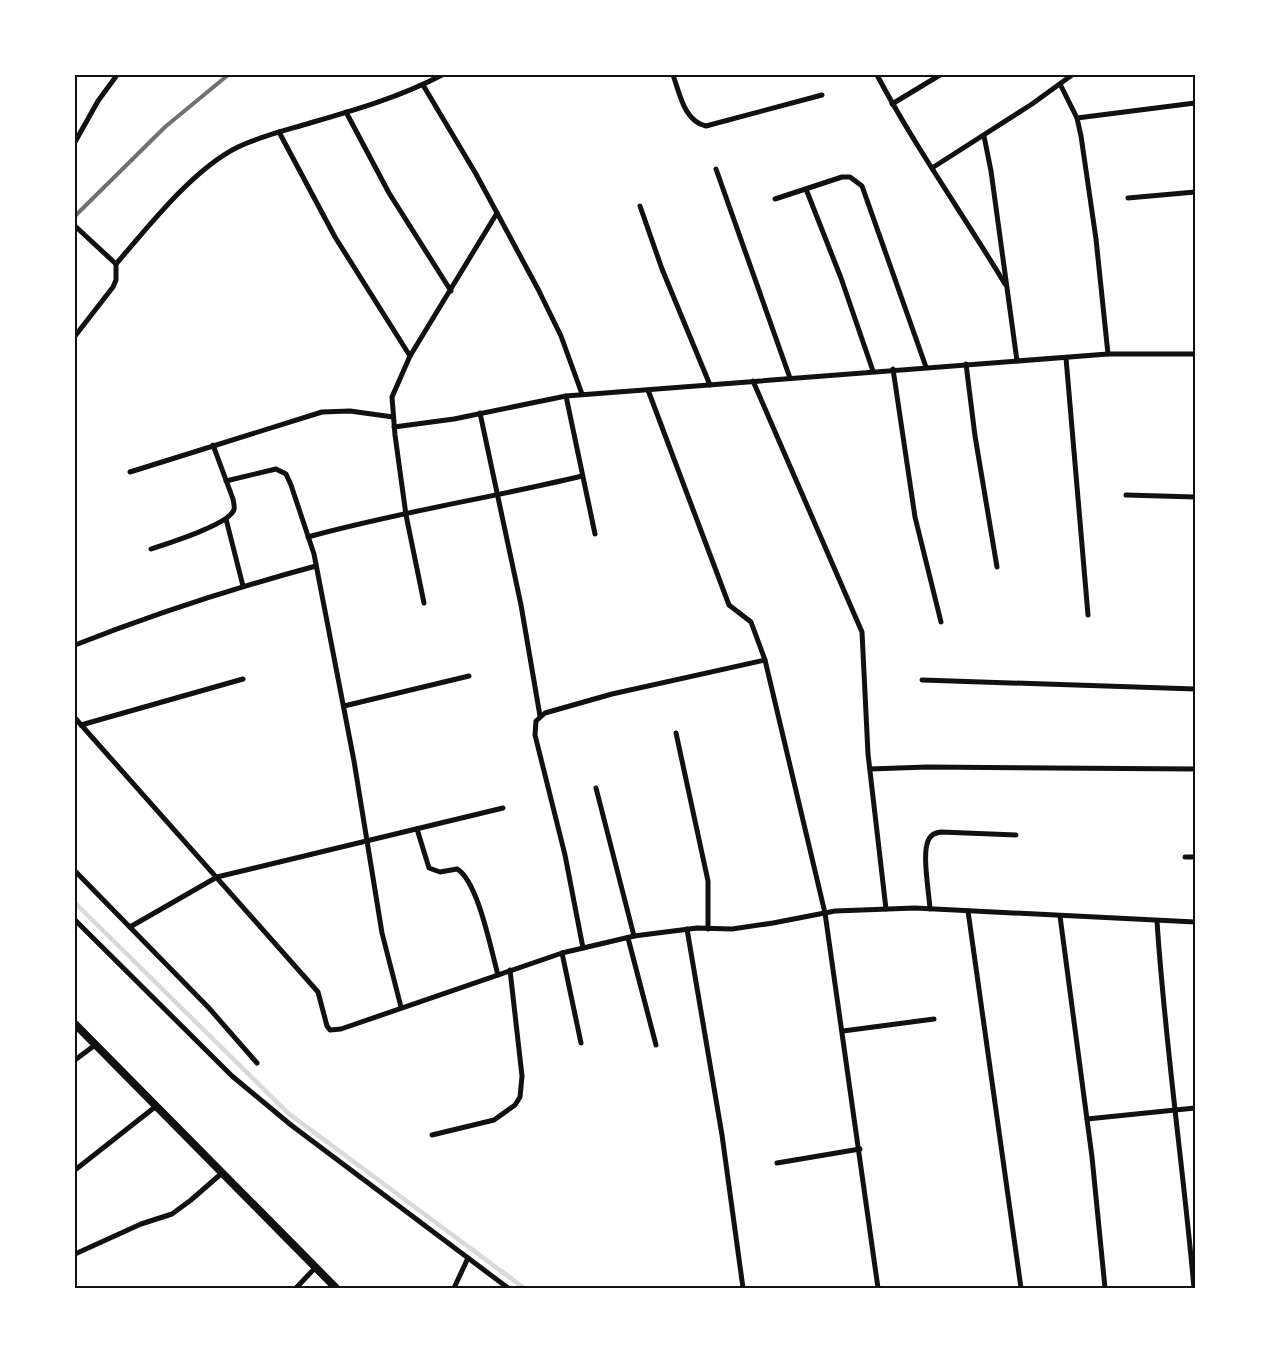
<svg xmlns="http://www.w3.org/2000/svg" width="1270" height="1363" font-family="'Archivo Narrow',sans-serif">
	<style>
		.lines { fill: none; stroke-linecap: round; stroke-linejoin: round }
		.stream { stroke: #d9d9d9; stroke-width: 4.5 }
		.minor { stroke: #111; stroke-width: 5 }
		.tertiary { stroke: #111; stroke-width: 8 }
		.rail { stroke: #707070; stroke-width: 4 }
		.neatline { fill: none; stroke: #111; stroke-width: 2 }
	</style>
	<rect width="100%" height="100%" fill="#fff"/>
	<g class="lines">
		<path class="stream" d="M75,903L288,1113L524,1288"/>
		<g class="minor">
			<path d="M673,75C680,94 684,121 706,126L822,95"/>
			<path d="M877,75C915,147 963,214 1005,284"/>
			<path d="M1060,84L1077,118L1081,136L1096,239L1108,354"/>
			<path d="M423,85L476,174L538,289L561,336L582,394"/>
			<path d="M892,104L940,75"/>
			<path d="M346,112L389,193L451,291"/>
			<path d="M1077,118L1195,103"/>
			<path d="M279,132L335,237L410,356"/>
			<path d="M984,136L991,171L1017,361"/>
			<path d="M75,142L98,101L117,75"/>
			<path d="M932,168L1032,104L1072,75"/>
			<path d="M716,169L790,378"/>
			<path d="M806,189L841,278L873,371"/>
			<path d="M1128,198L1195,192"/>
			<path d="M775,199L842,177H850L862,186L926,367"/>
			<path d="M640,206L662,269L710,385"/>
			<path d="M75,226L116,264V280L113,287L75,336"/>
			<path d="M116,264C149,226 193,169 238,147C261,136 287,130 310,123C355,110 400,97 442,75"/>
			<path d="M1066,358L1088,615"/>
			<path d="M966,364L975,436L997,567"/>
			<path d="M893,369L915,517L941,622"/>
			<path d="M753,381L862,632L868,754L886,909"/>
			<path d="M648,390L729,605L751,622L765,660L825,913L878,1288"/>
			<path d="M566,396L595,534"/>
			<path d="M480,413L521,605L540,716"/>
			<path d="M394,427L454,419L566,396L1108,354H1195"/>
			<path d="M130,472L322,412L350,411L393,417"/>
			<path d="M226,481L276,469L286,474L291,485L314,554L354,761L382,933L401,1007"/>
			<path d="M1126,495L1195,497"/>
			<path d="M226,519L243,586"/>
			<path d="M308,537C398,512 491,498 582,476"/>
			<path d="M151,549C169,543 220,527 231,514C236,510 234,505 233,499L213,445"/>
			<path d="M424,603L406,515L395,435L392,397L410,356L497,213"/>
			<path d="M75,645C154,614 234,588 316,566"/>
			<path d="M922,680L1195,689"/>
			<path d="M344,706L469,676"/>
			<path d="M75,718L318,992L327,1026L330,1030L341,1029L562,953L634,936L697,928L732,929L773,923L835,911L915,908L1195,922"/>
			<path d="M81,725L243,679"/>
			<path d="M676,733L708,881V929"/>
			<path d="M870,769L927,767L1195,769"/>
			<path d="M596,788L634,936"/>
			<path d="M417,829L429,868L440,872L457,869C478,881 491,950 498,975"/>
			<path d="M1185,857H1195"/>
			<path d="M75,871L208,1007L257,1063"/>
			<path d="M930,909C929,892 922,855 928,841C931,834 935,833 941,832L1016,835"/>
			<path d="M968,911L1021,1288"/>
			<path d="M1060,916L1092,1157L1105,1288"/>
			<path d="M75,920L232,1076L291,1125L508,1288"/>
			<path d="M1157,921C1165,1044 1183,1165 1194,1288"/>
			<path d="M130,927L217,877L503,808"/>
			<path d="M687,929L722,1135L743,1288"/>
			<path d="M628,938L656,1045"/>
			<path d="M583,948L565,855L535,735L536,721L545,713L612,694L765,660"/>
			<path d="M562,953L581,1043"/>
			<path d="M843,1031L934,1019"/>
			<path d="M75,1060L95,1045"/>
			<path d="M1087,1119L1195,1108"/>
			<path d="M432,1135L494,1120L515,1105L520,1097L522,1076L510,970"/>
			<path d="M777,1163L860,1149"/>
			<path d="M75,1170L155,1107"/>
			<path d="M75,1254L141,1224L172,1214L191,1200L222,1173"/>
			<path d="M296,1288L315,1268"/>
			<path d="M454,1288L468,1258"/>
		</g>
		<path class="tertiary" d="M75,1024L336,1288"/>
		<path class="rail" d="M75,216L165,127L228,75"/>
	</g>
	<rect width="1270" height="1363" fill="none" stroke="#ffffff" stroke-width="152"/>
	<rect x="76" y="76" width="1118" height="1211" class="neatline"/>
</svg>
